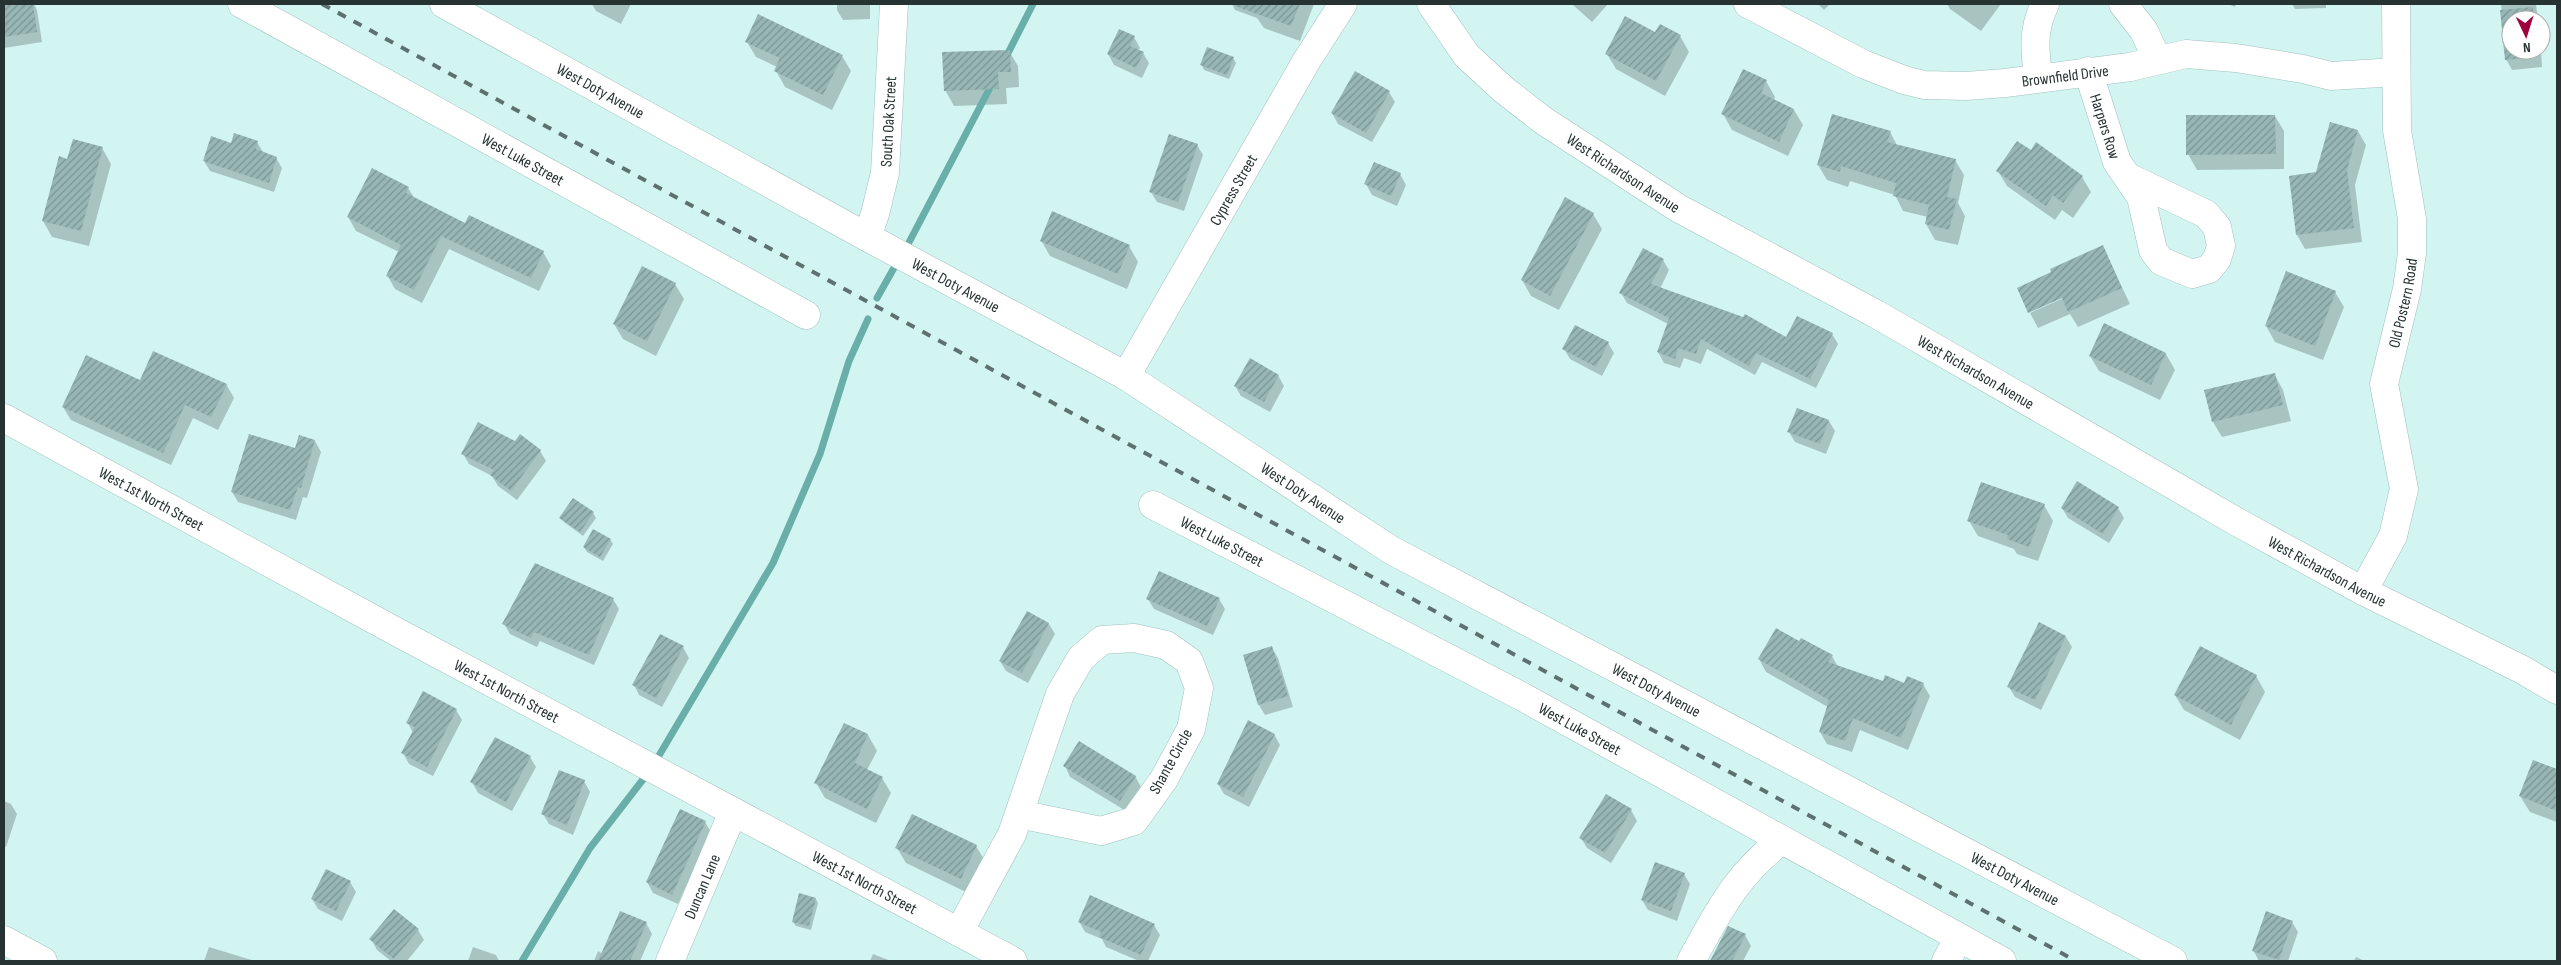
<svg xmlns="http://www.w3.org/2000/svg" width="2561" height="965" font-family="'Sofia Sans Condensed',sans-serif">
	<style>
		.shadow { fill: #0003 }
		.lines { fill: none; stroke-linecap: round; stroke-linejoin: round }
		.stream { stroke: #6aaea9; stroke-width: 7 }
		.building { fill: url(#building-hatch) }
		.minor-casing { stroke: #a0c1be; stroke-width: 29 }
		.minor { stroke: #fff; stroke-width: 28 }
		.rail { stroke: #5d716f; stroke-width: 4; stroke-dasharray: 9 9; stroke-linecap: butt }
		.labels { text-anchor: middle; stroke-width: 4.5; stroke-linejoin: round; paint-order: stroke }
		.street-label { font-size: 16px; fill: #263332; stroke: #fff }
	</style>
	<defs>
		<pattern id="building-hatch" width="6" height="6" patternUnits="userSpaceOnUse" patternTransform="scale(1.25)"><rect width="6" height="6" fill="#97b7b4"/><path d="M-1 1l2-2M0 6l6-6M5 7l2-2" fill="none" stroke="#7b9593"/></pattern>
	</defs>
	<rect width="100%" height="100%" fill="#d3f5f2"/>
	<g class="shadow">
		<path d="M4,4H34L37,10L42,42L4,48Z"/>
		<path d="M592,4H631L621,24L596,11Z"/>
		<path d="M837,4H870V19L843,20L837,10Z"/>
		<path d="M1232,4H1314L1300,41L1264,28L1257,18L1235,10Z"/>
		<path d="M1572,4H1608L1592,22Z"/>
		<path d="M1818,4H1830L1824,10Z"/>
		<path d="M1947,4H2001L1981,31L1950,9Z"/>
		<path d="M2228,4H2236L2235,7Z"/>
		<path d="M2292,4H2326V8L2295,9Z"/>
		<path d="M2501,4H2536L2538,20H2511V50H2541L2542,67L2512,70L2506,59Z"/>
		<path d="M1655,34L1680,36L1689,52L1665,96L1616,69L1607,54Z"/>
		<path d="M1134,37L1140,48L1138,51L1143,53L1149,63L1142,78L1114,65L1108,54Z"/>
		<path d="M747,42L842,56L851,71L832,110L785,87L776,71L777,67L756,57Z"/>
		<path d="M1009,51L1018,66L1019,87L1006,88L1007,104L954,106L945,90Z"/>
		<path d="M1233,58L1236,63L1229,79L1204,70L1202,65Z"/>
		<path d="M1766,81L1775,97L1774,100L1794,110L1803,125L1788,156L1732,130L1723,114Z"/>
		<path d="M1389,92L1395,102L1372,142L1338,124L1332,113Z"/>
		<path d="M2275,116L2284,131V169L2197,170L2188,154Z"/>
		<path d="M2358,131L2366,145L2355,185L2362,242L2305,249L2297,235Z"/>
		<path d="M1890,132L1897,145L1955,160L1964,175L1958,203L1965,216L1958,245L1935,240L1926,224L1928,217L1903,211L1895,195L1850,181L1848,187L1827,180L1818,165Z"/>
		<path d="M257,142L263,152L276,158L282,168L274,192L210,171L204,161L232,144Z"/>
		<path d="M1197,145L1203,155L1184,211L1157,202L1151,192Z"/>
		<path d="M102,148L111,164L89,246L52,237L43,221Z"/>
		<path d="M1998,171L2082,177L2091,192L2073,218L2062,210L2055,220L2007,186Z"/>
		<path d="M1400,174L1406,185L1397,206L1372,195L1366,184Z"/>
		<path d="M408,188L415,199L466,225L543,252L551,266L539,291L449,249L422,303L395,289L387,275L399,252L356,231L348,217Z"/>
		<path d="M1593,214L1602,229L1559,310L1531,296L1522,280Z"/>
		<path d="M1041,240L1129,246L1138,262L1127,289L1050,256Z"/>
		<path d="M2103,247L2130,304L2078,327L2070,314L2038,328L2030,313L2068,296Z"/>
		<path d="M1663,260L1669,270L1660,289L1787,339L1832,334L1838,344L1816,388L1762,362L1755,375L1707,349L1701,364L1684,358L1680,368L1664,363L1658,352L1668,324L1627,303L1621,293Z"/>
		<path d="M675,284L684,299L656,356L623,339L614,324Z"/>
		<path d="M2335,292L2344,307L2323,360L2275,342L2266,326Z"/>
		<path d="M2105,325L2166,354L2175,370L2160,400L2099,371L2090,356Z"/>
		<path d="M1608,343L1614,353L1602,376L1570,359L1564,349Z"/>
		<path d="M2274,374L2283,390L2291,421L2222,437L2213,422L2206,391Z"/>
		<path d="M1278,375L1284,386L1270,412L1241,396L1235,386Z"/>
		<path d="M140,382L226,384L234,398L218,430L193,418L171,465L71,420L63,407Z"/>
		<path d="M1829,421L1835,431L1826,454L1795,442L1789,432Z"/>
		<path d="M315,441L321,452L307,498L303,497L296,520L238,502L232,492L296,450Z"/>
		<path d="M516,443L540,451L546,461L517,500L498,486L492,476L469,464L463,454Z"/>
		<path d="M2077,483L2118,508L2124,518L2109,543L2068,518L2062,508Z"/>
		<path d="M2044,505L2053,521L2038,561L2017,554L2014,549L1978,536L1969,521Z"/>
		<path d="M593,513L596,518L583,536L564,522L561,518Z"/>
		<path d="M610,539L613,544L603,561L587,552L584,547Z"/>
		<path d="M528,576L613,599L619,609L594,665L540,641L537,647L510,634L504,624Z"/>
		<path d="M1148,599H1219L1225,609L1213,635L1154,609Z"/>
		<path d="M1027,612L1049,624L1055,634L1028,683L1006,671L1000,661Z"/>
		<path d="M2066,637L2072,647L2041,710L2015,697L2009,687Z"/>
		<path d="M1800,643L1832,656L1838,667L1884,682L1923,684L1930,696L1908,750L1860,730L1852,752L1827,744L1820,732L1828,707L1766,672L1759,659Z"/>
		<path d="M683,647L689,658L662,707L639,695L634,685Z"/>
		<path d="M1272,648L1278,658L1293,707L1265,715L1259,705L1245,656Z"/>
		<path d="M2256,676L2265,692L2240,740L2184,710L2175,695Z"/>
		<path d="M456,710L462,720L433,776L409,764L403,753L413,733L408,723Z"/>
		<path d="M845,724L868,735L877,751L867,770L882,778L891,793L876,823L825,798L816,783Z"/>
		<path d="M1274,734L1280,745L1249,807L1224,794L1218,784Z"/>
		<path d="M530,757L536,767L512,811L478,793L472,782Z"/>
		<path d="M2534,761L2557,770V822L2530,812L2520,796Z"/>
		<path d="M1065,766L1135,776L1141,787L1126,811L1070,777Z"/>
		<path d="M584,781L590,792L573,835L549,824L543,814Z"/>
		<path d="M4,801L11,804L17,814L6,847L4,846Z"/>
		<path d="M1631,810L1637,821L1611,863L1587,848L1581,838Z"/>
		<path d="M705,822L711,832L678,904L653,893L647,882Z"/>
		<path d="M976,846L985,861L970,894L906,863L897,848Z"/>
		<path d="M1684,874L1690,884L1677,921L1648,910L1642,900Z"/>
		<path d="M350,882L356,892L342,921L318,909L312,899Z"/>
		<path d="M816,899L818,903L811,930L796,926L793,922Z"/>
		<path d="M1079,921L1154,925L1160,935L1148,961H1139L1106,947L1102,939L1085,932Z"/>
		<path d="M2292,922L2298,932L2288,961H2259L2253,950Z"/>
		<path d="M646,923L652,934L640,961H594L598,951L603,954Z"/>
		<path d="M1729,928L1745,935L1751,946L1743,961H1712Z"/>
		<path d="M418,930L424,940L407,961H391L377,950L371,939Z"/>
		<path d="M209,947L255,961H204Z"/>
		<path d="M473,947L496,955L499,961H468Z"/>
		<path d="M873,954L891,961H870Z"/>
		<path d="M2356,957L2365,961H2354Z"/>
	</g>
	<g class="lines">
		<g class="stream">
			<path d="M1006,57L1033,4"/>
			<path d="M905,250L993,82"/>
			<path d="M877,298L899,259"/>
			<path d="M654,764L773,563L820,454L849,361L868,319"/>
			<path d="M522,961L590,848L648,773"/>
		</g>
	</g>
	<g class="building">
		<path d="M4,4H33L37,32L4,37Z"/>
		<path d="M1235,4H1300L1291,26L1235,6Z"/>
		<path d="M2533,7L2534,20H2511V50H2537V57L2505,60L2500,10Z"/>
		<path d="M758,14L843,55L823,95L774,71L780,58L745,42Z"/>
		<path d="M1625,16L1655,32L1660,24L1681,35L1656,81L1605,54Z"/>
		<path d="M1119,29L1135,36L1130,46L1144,52L1136,68L1107,54Z"/>
		<path d="M1207,47L1234,57L1227,75L1200,65Z"/>
		<path d="M1010,50L1011,72H998L999,89L944,91L942,52Z"/>
		<path d="M1743,69L1767,80L1761,93L1794,109L1779,142L1721,114Z"/>
		<path d="M1355,71L1390,91L1366,133L1331,113Z"/>
		<path d="M1832,114L1891,131L1887,142L1956,159L1947,197L1957,199L1949,230L1925,224L1929,205L1893,196L1896,183L1841,166L1840,172L1817,165Z"/>
		<path d="M2186,115H2275L2276,154L2186,155Z"/>
		<path d="M2330,122L2358,130L2347,170L2354,228L2296,235L2289,176L2316,172Z"/>
		<path d="M234,133L258,141L256,149L277,157L269,183L203,161L211,136L231,143Z"/>
		<path d="M1169,134L1198,144L1178,202L1149,192Z"/>
		<path d="M73,139L103,147L81,231L42,221L59,156L67,159Z"/>
		<path d="M2017,141L2031,150L2036,142L2083,176L2063,203L2053,195L2046,206L1996,171Z"/>
		<path d="M1374,162L1401,173L1391,196L1364,184Z"/>
		<path d="M372,168L409,187L406,193L465,223L469,215L544,251L531,278L441,236L414,290L386,276L401,245L347,217Z"/>
		<path d="M1565,197L1594,213L1550,296L1521,280Z"/>
		<path d="M1052,211L1130,245L1118,274L1040,241Z"/>
		<path d="M2103,245L2122,288L2068,312L2062,298L2028,313L2017,288L2051,272L2050,269Z"/>
		<path d="M1643,248L1664,259L1651,284L1743,317L1745,314L1786,337L1797,316L1833,333L1810,379L1756,353L1749,366L1701,339L1696,354L1678,348L1675,359L1657,352L1669,318L1619,293Z"/>
		<path d="M642,266L676,283L647,341L613,324Z"/>
		<path d="M2286,271L2336,291L2315,346L2265,326Z"/>
		<path d="M2104,323L2166,353L2151,385L2089,356Z"/>
		<path d="M1575,325L1609,342L1596,367L1562,349Z"/>
		<path d="M153,351L227,384L211,417L185,405L163,453L62,407L86,355L140,380Z"/>
		<path d="M1250,358L1279,375L1264,402L1234,386Z"/>
		<path d="M2275,373L2283,405L2212,422L2204,390Z"/>
		<path d="M1797,408L1829,420L1820,444L1787,432Z"/>
		<path d="M478,422L515,441L520,434L541,450L511,491L490,475L494,470L461,454Z"/>
		<path d="M249,434L295,448L299,435L315,440L301,488L298,487L290,510L231,492Z"/>
		<path d="M2077,481L2119,507L2103,534L2061,508Z"/>
		<path d="M1981,482L2045,504L2029,547L2007,539L2008,535L1967,521Z"/>
		<path d="M573,498L594,512L580,532L559,518Z"/>
		<path d="M593,529L611,539L600,557L583,547Z"/>
		<path d="M535,563L614,598L589,655L534,632L531,638L502,624Z"/>
		<path d="M1159,571L1220,598L1207,626L1146,599Z"/>
		<path d="M1027,611L1049,623L1022,673L999,661Z"/>
		<path d="M2039,622L2066,636L2035,700L2007,687Z"/>
		<path d="M1776,628L1799,641L1801,638L1833,655L1828,662L1883,681L1885,675L1904,683L1907,676L1924,683L1901,738L1853,718L1845,741L1819,732L1829,700L1758,659Z"/>
		<path d="M660,634L684,646L656,698L632,685Z"/>
		<path d="M1272,646L1288,696L1258,705L1243,655Z"/>
		<path d="M2200,646L2257,675L2231,725L2174,695Z"/>
		<path d="M423,691L457,709L427,767L401,753L415,727L406,723Z"/>
		<path d="M1248,720L1275,734L1243,797L1217,784Z"/>
		<path d="M844,723L868,734L855,763L883,777L867,809L814,783Z"/>
		<path d="M495,737L531,756L506,802L470,782Z"/>
		<path d="M1079,741L1136,776L1120,801L1063,766Z"/>
		<path d="M2533,760L2557,769V811L2519,796Z"/>
		<path d="M559,770L585,780L567,825L541,814Z"/>
		<path d="M1606,794L1632,809L1605,853L1579,838Z"/>
		<path d="M680,809L706,821L672,895L646,882Z"/>
		<path d="M912,814L977,845L961,879L895,848Z"/>
		<path d="M1655,862L1685,873L1671,911L1641,900Z"/>
		<path d="M326,869L351,881L336,911L311,899Z"/>
		<path d="M799,893L816,898L809,926L792,922Z"/>
		<path d="M1090,895L1155,924L1141,955L1099,937L1101,932L1078,922Z"/>
		<path d="M394,909L419,929L394,959L369,939Z"/>
		<path d="M620,911L647,922L630,961H598Z"/>
		<path d="M2266,911L2293,921L2279,960L2252,951Z"/>
		<path d="M1728,926L1746,934L1732,961H1710Z"/>
	</g>
	<g class="lines">
		<g class="minor-casing">
			<g id="minor">
				<path id="s1" d="M242,4L806,315"/>
				<path id="s2" d="M444,4L867,237L1126,376L1391,550L2173,961"/>
				<path id="s3" d="M1431,4L1467,56L1504,90L1544,121L1678,208L1876,314L2239,523L2363,591L2521,669L2557,690"/>
				<path id="s4" d="M1748,4L1863,64L1904,80L1924,85L1966,86L2005,83L2130,67L2186,54L2236,58L2303,69L2331,76L2396,72"/>
				<path d="M2123,4L2144,31L2157,59"/>
				<path id="s5" d="M2088,71L2117,162L2141,197L2153,250L2161,261L2192,274L2209,269L2217,259L2221,246L2217,227L2206,214L2130,178"/>
				<path d="M2038,78C2035,49 2032,31 2045,4"/>
				<path id="s6" d="M867,237L875,214L885,173L894,4"/>
				<path id="s7" d="M1126,376L1307,60L1343,4"/>
				<path id="s8" d="M4,418L395,631L1013,961"/>
				<path id="s9" d="M1153,505L1521,696L2002,961"/>
				<path id="s10" d="M2363,591L2393,536L2404,489L2384,384L2407,289L2412,253V219L2397,130L2396,4"/>
				<path d="M959,932L1012,834L1060,694L1081,658L1102,640L1134,638L1166,645L1189,661L1199,688L1191,729L1164,779L1134,821L1101,831L1019,814"/>
				<path d="M4,940L43,961"/>
				<path id="s11" d="M670,961L733,812"/>
				<path d="M1691,961C1719,911 1735,876 1782,840"/>
				<path d="M1946,961L1959,938"/>
			</g>
		</g>
		<use href="#minor" class="minor"/>
		<path class="rail" d="M322,4L2076,961"/>
	</g>
	<g class="labels">
		<g class="street-label">
			<text dy="6" stroke="none"><textPath href="#s4" startOffset="336">Brownfield Drive</textPath></text>
			<text dy="6" stroke="none"><textPath href="#s2" startOffset="179">West Doty Avenue</textPath></text>
			<text dy="6" stroke="none"><textPath href="#s6" startOffset="118">South Oak Street</textPath></text>
			<text dy="6" stroke="none"><textPath href="#s5" startOffset="58">Harpers Row</textPath></text>
			<text dy="6" stroke="none"><textPath href="#s1" startOffset="321">West Luke Street</textPath></text>
			<text dy="6" stroke="none"><textPath href="#s3" startOffset="259">West Richardson Avenue</textPath></text>
			<text dy="6" stroke="none"><textPath href="#s7" startOffset="215">Cypress Street</textPath></text>
			<text dy="6" stroke="none"><textPath href="#s2" startOffset="584">West Doty Avenue</textPath></text>
			<text dy="6" stroke="none"><textPath href="#s10" startOffset="301">Old Postern Road</textPath></text>
			<text dy="6" stroke="none"><textPath href="#s3" startOffset="664">West Richardson Avenue</textPath></text>
			<text dy="6" stroke="none"><textPath href="#s2" startOffset="989">West Doty Avenue</textPath></text>
			<text dy="6" stroke="none"><textPath href="#s8" startOffset="168">West 1st North Street</textPath></text>
			<text dy="6" stroke="none"><textPath href="#s9" startOffset="78">West Luke Street</textPath></text>
			<text dy="6" stroke="none"><textPath href="#s3" startOffset="1068">West Richardson Avenue</textPath></text>
			<text dy="6" stroke="none"><textPath href="#s2" startOffset="1394">West Doty Avenue</textPath></text>
			<text dy="6" stroke="none"><textPath href="#s8" startOffset="572">West 1st North Street</textPath></text>
			<text dy="6" stroke="none"><textPath href="#s9" startOffset="482">West Luke Street</textPath></text>
			<text transform="translate(1170 761) rotate(-61)" y="6">Shante Circle</text>
			<text dy="6" stroke="none"><textPath href="#s2" startOffset="1799">West Doty Avenue</textPath></text>
			<text dy="6" stroke="none"><textPath href="#s8" startOffset="978">West 1st North Street</textPath></text>
			<text dy="6" stroke="none"><textPath href="#s11" startOffset="81">Duncan Lane</textPath></text>
		</g>
	</g>
	<rect width="2561" height="965" fill="none" stroke="#263332" stroke-width="10"/>
	<g transform="translate(2526 35) rotate(176)"><circle r="24" fill="#ffffff" stroke="#a8adad"/>
	<path d="M0-4L9 19L0 12L-9 19Z" fill="#a0023e"/>
	<text y="-8" font-size="14" font-weight="bold" text-anchor="middle" fill="#263332">N</text>
	</g>
</svg>
